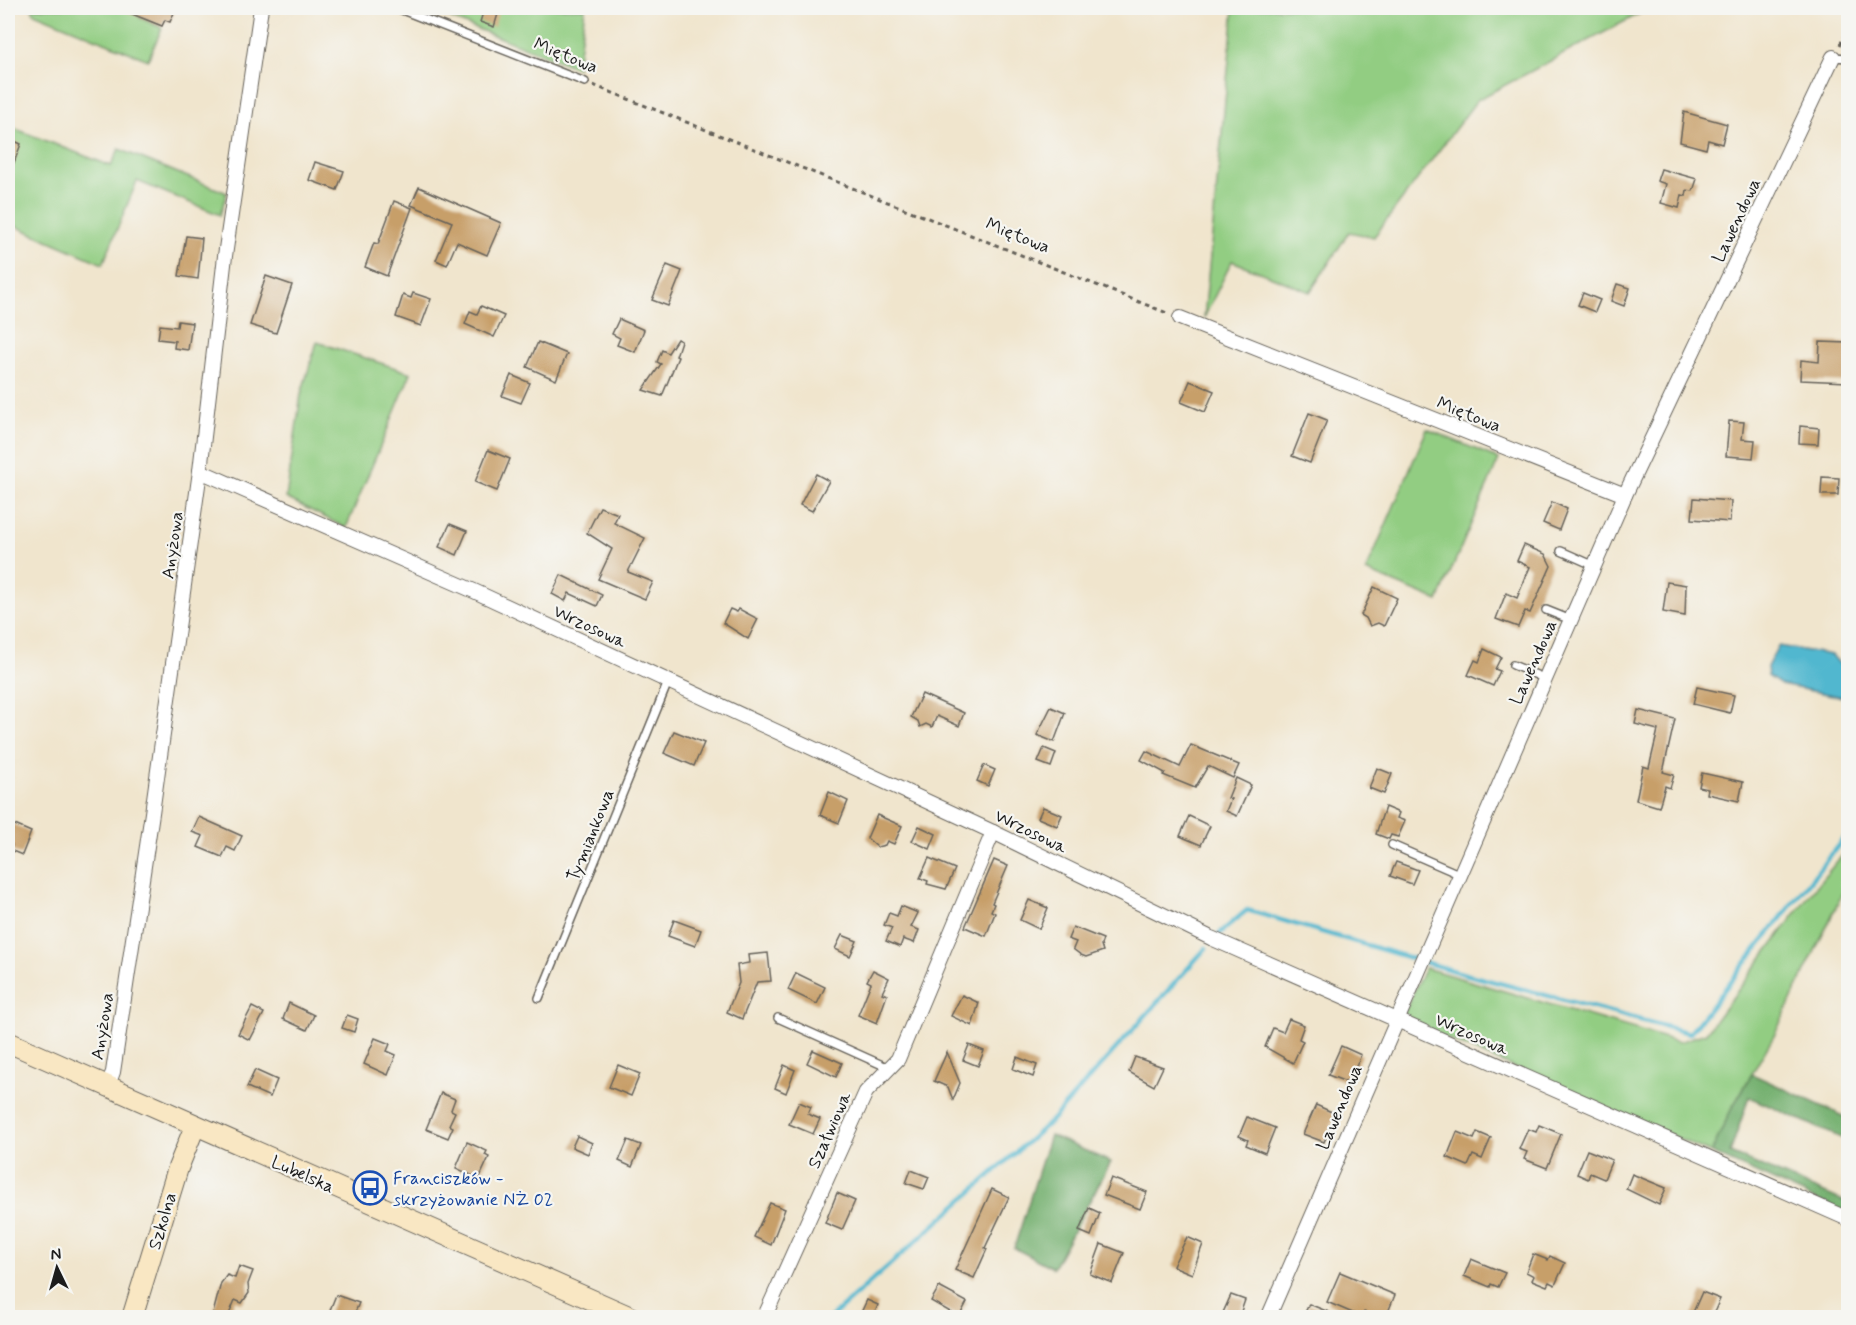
<svg xmlns="http://www.w3.org/2000/svg" width="1856" height="1325" font-family="Mynerve,sans-serif">
	<style>
		.green { fill: #92cd82; stroke: #57744f; stroke-width: 1.5 }
		.forest { fill: #75b070; stroke: #486646; stroke-width: 1.5 }
		.water { fill: #51b7cf; stroke: #366a76; stroke-width: 1.5 }
		.lines { fill: none; stroke-linecap: round; stroke-linejoin: round }
		.stream { stroke: #51b7cf; stroke-width: 4.5 }
		.building { fill: #c79f69 }
		.lane-casing { stroke: #66625a; stroke-width: 10 }
		.street-casing { stroke: #66625a; stroke-width: 16 }
		.secondary-casing { stroke: #66625a; stroke-width: 22 }
		.path { stroke: #66625a; stroke-width: 3; stroke-dasharray: 4.5 4.5; stroke-linecap: butt }
		.lane { stroke: #fff; stroke-width: 7 }
		.street { stroke: #fff; stroke-width: 14 }
		.secondary { stroke: #f9e7c3; stroke-width: 20 }
		.labels { text-anchor: middle; stroke-width: 4.5; stroke-linejoin: round; paint-order: stroke }
		.street-label { font-size: 18px; fill: #1c1c1c; stroke: #f6f6f2 }
		.transit-label { font-size: 18px; fill: #164399; stroke: #f6f6f2; text-anchor: start }
	</style>
	<rect width="100%" height="100%" fill="#f6f6f2"/>
	<filter id="ink" filterUnits="userSpaceOnUse"><feTurbulence type="fractalNoise" baseFrequency=".0167" numOctaves="2"/><feDisplacementMap in="SourceGraphic" scale="12" xChannelSelector="R" yChannelSelector="G"/><feConvolveMatrix kernelMatrix="1 2 1 2 8 2 1 2 1" color-interpolation-filters="sRGB"/></filter>
	<filter id="wash" filterUnits="userSpaceOnUse"><feTurbulence type="fractalNoise" baseFrequency=".008" numOctaves="4" result="noise"/><feDisplacementMap in="SourceGraphic" scale="24" xChannelSelector="R" yChannelSelector="G"/><feGaussianBlur stdDeviation="1.35" result="paint"/><feColorMatrix in="noise" values="0 0 0 0 0 0 0 0 0 0 0 0 0 0 0 0 0 1.4 0 .05"/><feComposite in="paint" operator="in"/></filter>
	<g filter="url(#wash)">
		<rect width="100%" height="100%" fill="#f0e5cd"/>
		<g class="green">
			<path d="M32,8H132L140,18L162,28L148,60L34,13Z"/>
			<path d="M424,8H585L577,68Z"/>
			<path d="M1234,8H1650L1477,100L1374,237L1349,232L1310,292L1232,261L1204,318Z"/>
			<path d="M8,126L111,166L119,149L227,193L220,215L137,181L103,264L8,223Z"/>
			<path d="M317,342L411,373L346,528L286,498L301,394Z"/>
			<path d="M1427,429L1499,459L1438,601L1366,571Z"/>
			<path d="M1848,848V882L1774,1036L1732,1108L1711,1153L1401,1019L1425,968L1679,1042L1706,1033L1810,894Z"/>
		</g>
		<g class="forest">
			<path d="M1752,1074L1848,1118V1141L1749,1097L1730,1153L1848,1203V1214L1711,1153L1732,1108Z"/>
			<path d="M1050,1135L1111,1162L1053,1268L1014,1248Z"/>
		</g>
		<path class="water" d="M1778,646L1832,655L1848,674V698L1781,685L1768,676L1767,667Z"/>
		<g class="lines">
			<g class="stream">
				<path d="M1219,934L1247,910L1465,974L1690,1033L1848,833"/>
				<path d="M830,1318L1052,1120L1206,948"/>
			</g>
		</g>
		<g id="blocks">
			<g class="building">
				<path d="M117,8H176L170,22L165,20L162,26Z"/>
				<path d="M484,9L498,14L494,27L480,22Z"/>
				<path d="M1684,112L1727,124L1722,144L1708,140L1706,149L1680,142Z"/>
				<path d="M8,138L21,144L9,176H8Z"/>
				<path d="M315,162L344,171L337,190L309,180Z"/>
				<path d="M1661,169L1697,179L1693,191L1687,190L1686,196L1682,195L1679,208L1661,203L1666,184L1657,181Z"/>
				<path d="M419,187L501,223L487,255L457,242L447,265L436,260L452,222L411,205Z"/>
				<path d="M394,201L412,208L387,276L365,267L374,243L378,244Z"/>
				<path d="M186,236L202,238L198,279L179,276Z"/>
				<path d="M667,265L682,271L668,306L652,300Z"/>
				<path d="M266,276L292,285L276,333L250,325Z"/>
				<path d="M1617,284L1630,288L1624,306L1611,301Z"/>
				<path d="M413,293L431,299L421,326L396,317L403,295L411,298Z"/>
				<path d="M1583,293L1600,300L1595,312L1578,305Z"/>
				<path d="M481,306L504,316L494,337L465,324L470,311L477,314Z"/>
				<path d="M619,319L644,330L635,352L617,345L620,338L612,334Z"/>
				<path d="M178,321L192,323L188,350L174,348L175,341L158,339L160,325L177,327Z"/>
				<path d="M677,339L681,341L676,356L678,357L662,396L643,390L661,364L657,362L662,350L668,353Z"/>
				<path d="M538,342L567,354L556,380L527,367Z"/>
				<path d="M1820,342L1848,343V382L1800,380L1801,360L1819,362Z"/>
				<path d="M511,375L530,383L521,403L502,396Z"/>
				<path d="M1190,381L1214,391L1205,412L1181,402Z"/>
				<path d="M1309,413L1327,420L1310,463L1292,456Z"/>
				<path d="M1729,421L1744,422L1742,439L1755,440L1753,458L1726,456Z"/>
				<path d="M1800,426L1819,428L1818,444L1799,443Z"/>
				<path d="M488,450L510,459L497,491L475,482Z"/>
				<path d="M816,474L829,481L812,511L800,505Z"/>
				<path d="M1822,477L1839,478L1838,495H1821Z"/>
				<path d="M1694,498L1731,501L1730,522L1692,519Z"/>
				<path d="M1552,502L1567,509L1559,530L1543,523Z"/>
				<path d="M600,507L618,514L614,523L645,538L628,572L653,582L645,599L598,579L612,549L587,533Z"/>
				<path d="M450,524L467,531L457,555L439,547Z"/>
				<path d="M1524,545L1545,554L1551,566L1530,613L1525,611L1518,627L1496,619L1506,593L1517,598L1530,567L1517,561Z"/>
				<path d="M561,575L602,595L597,606L569,593L565,601L552,594Z"/>
				<path d="M1667,582L1686,585L1685,616L1663,612Z"/>
				<path d="M1374,587L1397,598L1384,626L1378,623L1370,626L1366,618L1361,615Z"/>
				<path d="M730,609L737,612L739,609L758,619L748,639L723,623Z"/>
				<path d="M1484,649L1501,657L1495,669L1500,671L1493,686L1468,675L1475,660L1479,662Z"/>
				<path d="M1697,687L1734,695L1730,713L1693,704Z"/>
				<path d="M922,694L964,713L959,726L937,716L932,727L926,724L920,727L918,721L911,717Z"/>
				<path d="M1051,707L1065,713L1054,742L1037,735Z"/>
				<path d="M1638,710L1675,719L1663,772L1674,775L1670,788L1665,786L1659,807L1636,800L1643,766L1649,768L1658,730L1635,724Z"/>
				<path d="M674,731L704,743L694,766L664,753Z"/>
				<path d="M1191,745L1239,765L1233,778L1208,766L1195,788L1163,775L1165,773L1141,760L1146,751L1180,767Z"/>
				<path d="M1044,748L1056,753L1051,767L1038,762Z"/>
				<path d="M984,765L995,770L988,786L977,781Z"/>
				<path d="M1377,768L1392,774L1384,794L1369,788Z"/>
				<path d="M1702,773L1743,782L1739,801L1707,794L1708,789L1699,787Z"/>
				<path d="M1236,778L1251,785L1237,816L1226,811L1231,799L1228,798Z"/>
				<path d="M829,792L848,801L839,823L820,815Z"/>
				<path d="M1043,807L1062,815L1057,826L1038,818Z"/>
				<path d="M1385,807L1399,813L1397,818L1405,821L1398,837L1391,835L1389,839L1376,834Z"/>
				<path d="M877,815L902,826L894,844L887,841L885,845L877,847L867,838Z"/>
				<path d="M1189,816L1210,826L1201,845L1180,836Z"/>
				<path d="M199,817L242,836L235,851L227,847L222,857L198,847L203,836L192,832Z"/>
				<path d="M8,822L31,832L22,855L10,850L12,845L8,843Z"/>
				<path d="M919,826L936,834L930,849L912,841Z"/>
				<path d="M929,858L955,869L946,889L927,884L928,881L920,878Z"/>
				<path d="M994,860L1008,866L992,903L994,904L991,911L995,913L986,936L965,927Z"/>
				<path d="M1396,862L1418,870L1412,884L1390,876Z"/>
				<path d="M1029,900L1048,908L1039,929L1020,920Z"/>
				<path d="M901,906L918,913L911,927L919,930L914,943L903,939L900,947L886,941L892,928L884,925L889,913L897,916Z"/>
				<path d="M674,920L701,930L695,946L668,936Z"/>
				<path d="M1073,927L1103,939L1101,945L1103,951L1086,957L1081,955L1073,949L1076,942L1068,939Z"/>
				<path d="M842,935L857,941L850,956L835,949Z"/>
				<path d="M768,953L771,981L757,982L742,1019L727,1012L739,983L737,965L749,963L748,955Z"/>
				<path d="M873,970L889,978L882,993L887,995L877,1023L858,1015L871,983L867,981Z"/>
				<path d="M796,973L825,987L817,1004L788,990Z"/>
				<path d="M962,995L979,1003L972,1026L951,1016Z"/>
				<path d="M289,1003L314,1015L307,1030L283,1019Z"/>
				<path d="M252,1007L264,1013L250,1040L238,1034Z"/>
				<path d="M347,1015L358,1019L354,1032L342,1028Z"/>
				<path d="M1289,1019L1304,1025L1299,1039L1303,1041L1293,1063L1265,1047L1273,1028L1283,1032Z"/>
				<path d="M375,1038L390,1044L387,1051L396,1055L388,1075L364,1064Z"/>
				<path d="M969,1045L984,1051L978,1066L963,1060Z"/>
				<path d="M1341,1046L1361,1055L1349,1083L1328,1075Z"/>
				<path d="M813,1050L842,1063L836,1077L807,1063Z"/>
				<path d="M947,1052L960,1083L953,1100L948,1087L934,1081Z"/>
				<path d="M1017,1057L1037,1065L1033,1077L1013,1069Z"/>
				<path d="M1135,1057L1163,1067L1154,1086L1129,1072Z"/>
				<path d="M618,1065L640,1074L631,1096L609,1087Z"/>
				<path d="M784,1065L795,1070L786,1093L775,1088Z"/>
				<path d="M255,1070L277,1080L270,1097L247,1087Z"/>
				<path d="M441,1093L455,1099L451,1110L455,1112L449,1125L453,1127L448,1138L426,1129Z"/>
				<path d="M799,1102L811,1107L808,1114L820,1119L813,1134L789,1124Z"/>
				<path d="M1316,1105L1336,1114L1324,1142L1303,1134Z"/>
				<path d="M1247,1117L1275,1128L1265,1153L1246,1145L1248,1140L1239,1136Z"/>
				<path d="M1539,1125L1561,1134L1547,1168L1524,1159L1527,1152L1519,1149L1528,1129L1536,1132Z"/>
				<path d="M1457,1132L1474,1139L1477,1132L1491,1138L1482,1159L1473,1155L1468,1166L1447,1157Z"/>
				<path d="M577,1136L592,1143L588,1154L572,1147Z"/>
				<path d="M628,1140L641,1145L632,1167L619,1161Z"/>
				<path d="M467,1142L487,1151L485,1155L489,1157L479,1179L456,1168Z"/>
				<path d="M1587,1150L1612,1160L1604,1179L1590,1173L1588,1179L1577,1174Z"/>
				<path d="M911,1170L929,1177L924,1189L906,1183Z"/>
				<path d="M1632,1174L1666,1188L1659,1205L1626,1189Z"/>
				<path d="M1111,1178L1147,1192L1140,1209L1104,1195Z"/>
				<path d="M992,1189L1009,1197L985,1248L987,1249L974,1278L955,1270Z"/>
				<path d="M837,1193L855,1201L842,1230L825,1223Z"/>
				<path d="M770,1203L785,1209L771,1245L754,1237Z"/>
				<path d="M1089,1208L1100,1213L1091,1236L1079,1231Z"/>
				<path d="M1187,1237L1203,1244L1192,1274L1173,1266Z"/>
				<path d="M1101,1244L1124,1253L1112,1283L1090,1274Z"/>
				<path d="M1533,1254L1548,1260L1550,1256L1565,1263L1555,1285L1549,1282L1547,1286L1532,1280L1534,1276L1526,1272Z"/>
				<path d="M1471,1259L1505,1273L1498,1287L1491,1284L1490,1287L1464,1276Z"/>
				<path d="M239,1266L253,1271L248,1284L249,1293L242,1303L235,1300L228,1317H212L221,1283L227,1275L235,1278Z"/>
				<path d="M1340,1272L1395,1295L1386,1317L1364,1312L1362,1317L1327,1302Z"/>
				<path d="M939,1287L967,1302L959,1317L931,1301Z"/>
				<path d="M1702,1292L1720,1299L1712,1317H1691Z"/>
				<path d="M336,1295L359,1303L353,1317L328,1315Z"/>
				<path d="M1231,1295L1245,1300L1239,1317H1221Z"/>
				<path d="M867,1300L878,1305L873,1317H859Z"/>
				<path d="M1309,1304L1341,1317H1303Z"/>
			</g>
		</g>
	</g>
	<g filter="url(#ink)">
		<use href="#blocks" fill-opacity="0" stroke="#66625a" stroke-width="1.5"/>
		<g class="lines">
			<g class="lane-casing">
				<g id="lane">
					<path d="M397,8L585,82"/>
					<path d="M1833,57L1848,58"/>
					<path d="M1561,551L1595,566"/>
					<path d="M1546,610L1571,620"/>
					<path d="M1513,665L1546,679"/>
					<path d="M1392,845L1461,875"/>
					<path d="M539,998L668,682"/>
					<path d="M778,1018L889,1068"/>
				</g>
			</g>
			<g class="street-casing">
				<g id="street">
					<path d="M1180,318L1625,495"/>
					<path d="M200,471L474,591L993,832L1211,938L1848,1219"/>
					<path d="M108,1085L113,1072L152,813L200,471L225,256L261,8"/>
					<path d="M764,1318L866,1092L898,1059L993,832"/>
					<path d="M1268,1318L1625,495L1833,57"/>
				</g>
			</g>
			<g class="secondary-casing">
				<g id="secondary">
					<path d="M8,1042L633,1318"/>
					<path d="M132,1318L178,1168L195,1126"/>
				</g>
			</g>
			<g class="path">
				<path d="M1840,45L1848,28"/>
				<path d="M593,85L1167,313"/>
			</g>
			<use href="#lane" class="lane"/>
			<use href="#street" class="street"/>
			<use href="#secondary" class="secondary"/>
		</g>
	</g>
	<defs>
		<g id="bus-ring" transform="scale(1.725)"><circle r="9.5" fill="#f6f6f2" stroke="#1a4fb4" stroke-width="1.5"/><path d="M-5-6H5V4H4V6H2V4H-2V6H-4V4H-5ZM-3.5-4V0h7V-4ZM-3.5 1.2v1.5H-2V1.2ZM2 1.2v1.5H3.5V1.2Z" fill="#1a4fb4"/></g>
	</defs>
	<g fill-rule="evenodd">
		<use href="#bus-ring" x="370" y="1188"/>
	</g>
	<g class="labels">
		<g class="street-label">
			<text transform="translate(566 55) rotate(22)" y="6">Miętowa</text>
			<text transform="translate(1736 220) rotate(-65)" y="6">Lawendowa</text>
			<text transform="translate(1018 235) rotate(22)" y="6">Miętowa</text>
			<text transform="translate(1469 414) rotate(22)" y="6">Miętowa</text>
			<text transform="translate(172 545) rotate(-82)" y="6">Anyżowa</text>
			<text transform="translate(590 626) rotate(25)" y="6">Wrzosowa</text>
			<text transform="translate(1533 662) rotate(-66)" y="6">Lawendowa</text>
			<text transform="translate(1031 831) rotate(26)" y="6">Wrzosowa</text>
			<text transform="translate(590 835) rotate(-68)" y="6">Tymiankowa</text>
			<text transform="translate(102 1026) rotate(-81)" y="6">Anyżowa</text>
			<text transform="translate(1472 1034) rotate(24)" y="6">Wrzosowa</text>
			<text transform="translate(1339 1107) rotate(-67)" y="6">Lawendowa</text>
			<text transform="translate(829 1130) rotate(-66)" y="6">Szałwiowa</text>
			<text transform="translate(303 1174) rotate(24)" y="6">Lubelska</text>
			<text transform="translate(162 1221) rotate(-73)" y="6">Szkolna</text>
		</g>
		<g class="transit-label">
			<text x="393" y="1184">Franciszków -<tspan x="393" dy="21">skrzyżowanie NŻ 02</tspan></text>
		</g>
	</g>
	<rect width="1856" height="1325" fill="none" stroke="#f6f6f2" stroke-width="30"/>
	<g transform="translate(57 1268) rotate(355)" stroke="#f6f6f2" stroke-width="4.5" paint-order="stroke">
	<path d="M0-4.5L10 22L0 15L-10 22Z" fill="#1c1c1c"/>
	<text y="-9" font-size="16" font-weight="bold" text-anchor="middle" fill="#1c1c1c">N</text>
	</g>
</svg>
